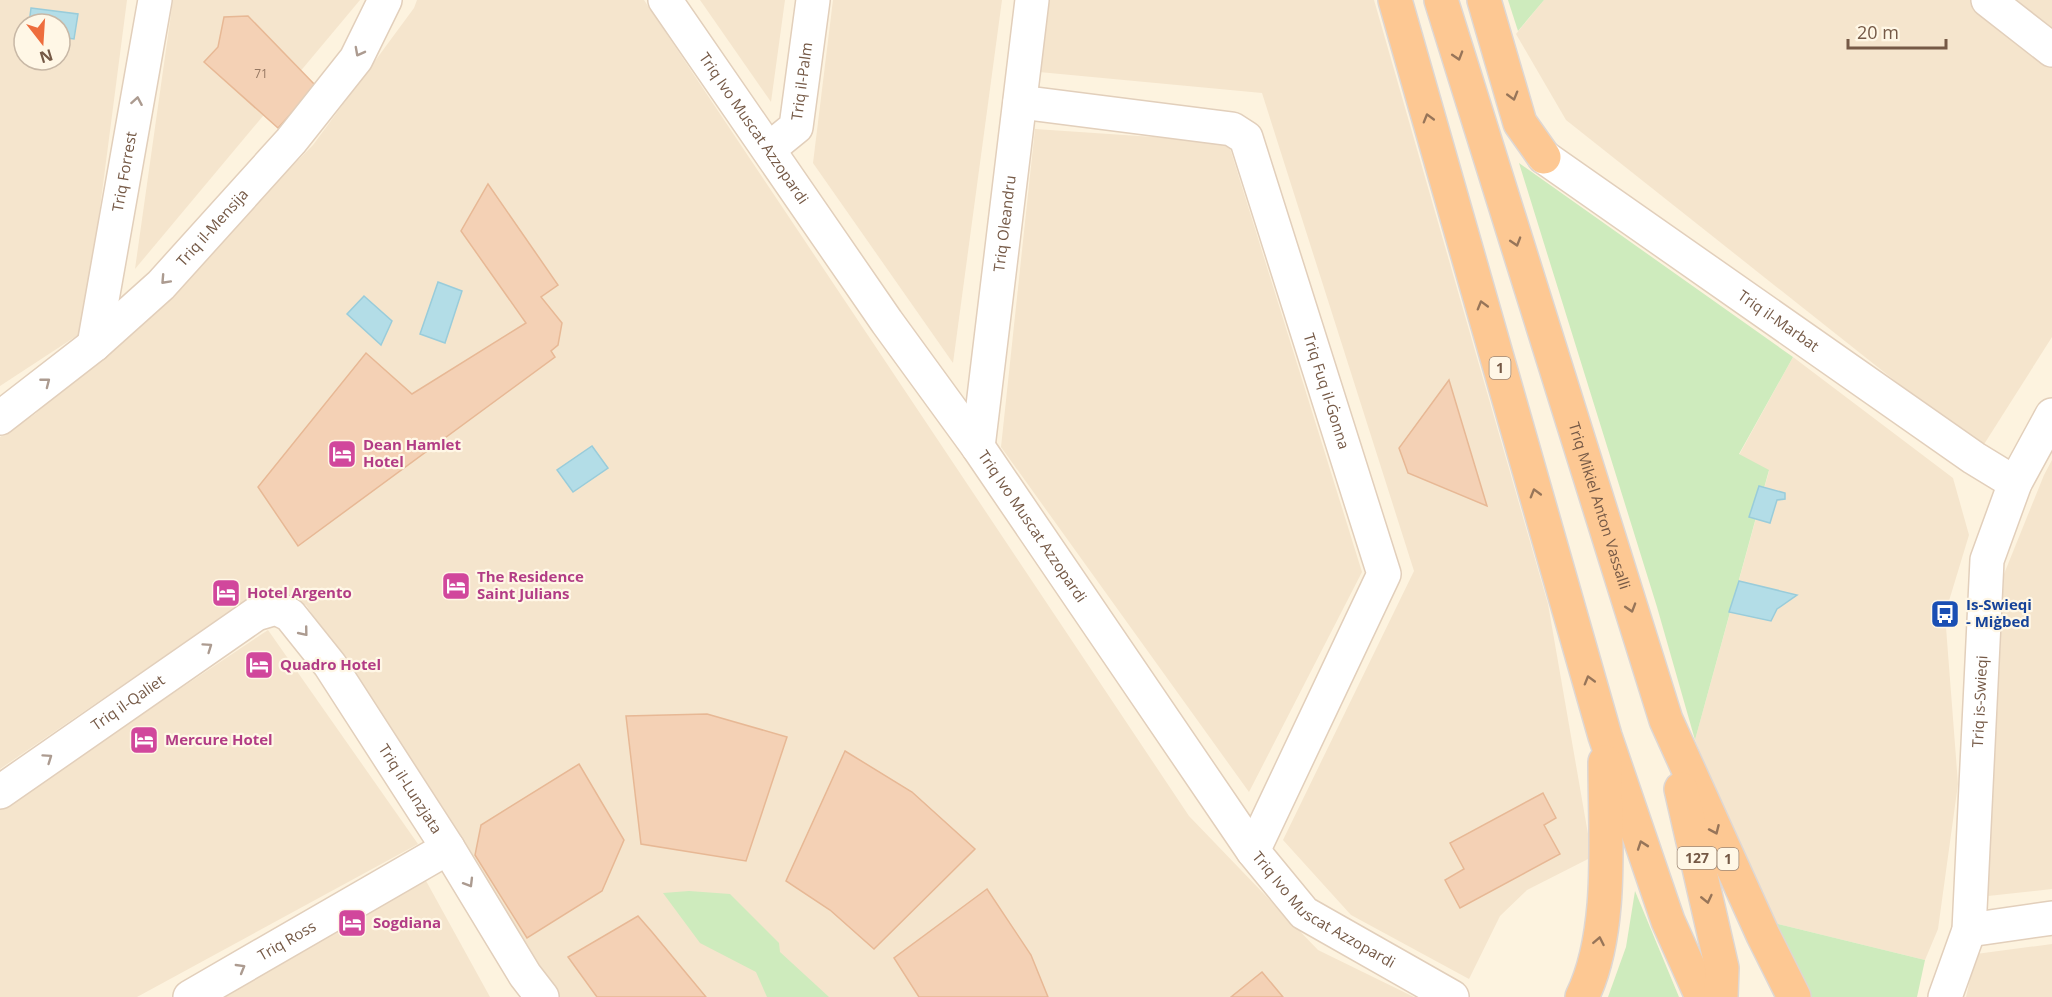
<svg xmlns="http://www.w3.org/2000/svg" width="2052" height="997" font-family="'Open Sans',sans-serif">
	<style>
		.residential { fill: #f5e5cd; fill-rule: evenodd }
		.green { fill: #ceebbd }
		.water { fill: #b3dde7; stroke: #99ccda; stroke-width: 1.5 }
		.building { fill: #f4d1b5; stroke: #e7b895; stroke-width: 1.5 }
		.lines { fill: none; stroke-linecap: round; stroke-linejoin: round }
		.minor-casing { stroke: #e2cfbb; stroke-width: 36 }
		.trunk-casing { stroke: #ded7d3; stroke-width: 36 }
		.minor { stroke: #fff; stroke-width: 33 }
		.trunk { stroke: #fdc893; stroke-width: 33 }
		.oneway { stroke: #ac9b90 }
		.oneway2 { stroke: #977559 }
		.labels { text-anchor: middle; stroke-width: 4.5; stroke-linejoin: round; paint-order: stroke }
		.number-label { font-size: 12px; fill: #957762 }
		.shield { fill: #fff7e6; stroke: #9e8876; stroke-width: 1.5 }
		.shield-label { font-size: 14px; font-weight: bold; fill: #755946 }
		.street-label { font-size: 15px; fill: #755946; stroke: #fff7e6 }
		.hotel-label { font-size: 15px; font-weight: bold; fill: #b23c85; stroke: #fff7e6; text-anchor: start }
		.transit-label { font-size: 15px; font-weight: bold; fill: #164399; stroke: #fff7e6; text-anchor: start }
	</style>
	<rect width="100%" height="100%" fill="#fdf3df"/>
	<g class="residential">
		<path d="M0,0H127L84,331L0,386ZM24,24H60V60H24Z"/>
		<path d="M173,0H360L135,269Z"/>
		<path d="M417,0H644L1189,816L1318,950L1414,997H557L438,805L306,605L261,590L0,769V437L35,414L136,324L313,145L414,8Z"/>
		<path d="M700,0H785L771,102Z"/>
		<path d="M833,0H1002L953,363L813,163Z"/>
		<path d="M1048,0H1374L1548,604L1592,857L1527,890L1500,916L1469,979L1351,915L1283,840L1414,571L1262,93L1039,72Z"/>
		<path d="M1544,0H2052V337L1981,449L1566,120L1516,34Z"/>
		<path d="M1035,129L1228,142L1362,572L1249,792L1001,447Z"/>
		<path d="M1793,357L1953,478L1969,535L1945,614L1958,784L1938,929L1925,960L1770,922L1695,740L1769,471L1739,455Z"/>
		<path d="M2052,460V889L1988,896L2004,574L2044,475Z"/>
		<path d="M268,630L418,844L137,997H0V809Z"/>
		<path d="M425,879L490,997H222Z"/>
		<path d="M2052,944V997H1966L1976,954Z"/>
	</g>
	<g class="green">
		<path d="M1508,0H1544L1518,31Z"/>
		<path d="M1519,163L1793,357L1739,454L1769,470L1695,740L1657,607Z"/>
		<path d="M689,891L730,894L779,943L780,952L829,997H767L756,972L700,943L663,893Z"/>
		<path d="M1635,891L1679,997H1608L1626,947Z"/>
		<path d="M1770,922L1925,960L1917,997H1807Z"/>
	</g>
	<g class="water">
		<path d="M31,8L78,14L74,39L60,37V24H29Z"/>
		<path d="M438,282L462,291L445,343L420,334Z"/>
		<path d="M364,296L392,321L381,345L347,314Z"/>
		<path d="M592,446L608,468L573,492L557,470Z"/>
		<path d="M1759,486L1785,493V499L1777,500L1770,523L1749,517Z"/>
		<path d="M1739,581L1797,595L1777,609L1771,621L1729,612Z"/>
	</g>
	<g class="building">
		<path d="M248,16L316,86L278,128L204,62L218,47L224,17Z"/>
		<path d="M488,184L558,285L541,297L562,323L558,345L551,351L555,357L298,546L258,487L366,353L412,394L526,323L461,231Z"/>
		<path d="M1449,380L1487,506L1408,473L1399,448Z"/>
		<path d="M707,714L787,737L746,861L641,844L626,716Z"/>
		<path d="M845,751L912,792L975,849L874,949L830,910L786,881Z"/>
		<path d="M579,764L624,840L602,891L527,938L475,855L481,825Z"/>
		<path d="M1543,793L1556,818L1544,825L1560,854L1460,908L1445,880L1464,869L1450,843Z"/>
		<path d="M987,889L1031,955L1048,997H919L894,958Z"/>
		<path d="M638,916L652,932L706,997H597L568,957Z"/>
		<path d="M1262,972L1283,997H1231Z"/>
	</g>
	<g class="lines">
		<g class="minor-casing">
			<g id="minor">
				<path id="s1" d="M665,0L887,322L978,447L1253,851L1304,913L1452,997"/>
				<path d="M1988,0L2052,50"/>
				<path id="s2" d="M1020,102L1232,129L1246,138L1384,574L1253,851"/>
				<path id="s3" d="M769,149L796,127L813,0"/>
				<path id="s4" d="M1544,157L1974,458L2015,483"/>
				<path id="s5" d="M94,345L155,0"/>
				<path id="s6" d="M0,418L94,345L161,285L291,141L356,59L385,0"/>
				<path id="s7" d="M978,447L1032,0"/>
				<path id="s8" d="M0,792L256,614L276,608L290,615L330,665L448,848L525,975L542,997"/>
				<path d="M1969,930L2052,918"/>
				<path id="s9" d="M190,997L448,848"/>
				<path id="s10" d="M1945,997L1969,930L1987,560L2015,483L2052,415"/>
			</g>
		</g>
		<g class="trunk-casing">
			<g id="trunk">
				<path d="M1395,0L1605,736L1668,921L1702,997"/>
				<path id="s11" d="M1441,0L1666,720L1763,935L1794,997"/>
				<path d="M1484,0L1520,123L1544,157"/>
				<path d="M1681,789L1722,968L1721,997"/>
				<path d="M1582,997C1614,932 1605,834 1605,762"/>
			</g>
		</g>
		<use href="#minor" class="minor"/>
		<use href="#trunk" class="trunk"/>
	</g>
	<defs><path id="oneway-chevron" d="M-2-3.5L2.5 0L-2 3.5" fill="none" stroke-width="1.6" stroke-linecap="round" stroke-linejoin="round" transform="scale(1.5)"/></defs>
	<g class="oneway">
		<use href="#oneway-chevron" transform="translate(359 52) rotate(118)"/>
		<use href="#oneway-chevron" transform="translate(137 101) rotate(-80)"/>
		<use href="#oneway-chevron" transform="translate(165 280) rotate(133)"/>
		<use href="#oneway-chevron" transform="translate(46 382) rotate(-38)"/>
		<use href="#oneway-chevron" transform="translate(304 632) rotate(51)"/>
		<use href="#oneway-chevron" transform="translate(208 647) rotate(-35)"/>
		<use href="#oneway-chevron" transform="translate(48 758) rotate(-35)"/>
		<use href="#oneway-chevron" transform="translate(469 883) rotate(59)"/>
		<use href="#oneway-chevron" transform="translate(241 968) rotate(-30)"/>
	</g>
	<g class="oneway2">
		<use href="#oneway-chevron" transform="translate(1458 56) rotate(73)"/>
		<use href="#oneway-chevron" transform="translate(1513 96) rotate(74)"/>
		<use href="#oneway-chevron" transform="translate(1428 118) rotate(-106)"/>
		<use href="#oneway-chevron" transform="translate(1516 242) rotate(73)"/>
		<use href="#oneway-chevron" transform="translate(1482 305) rotate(-106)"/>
		<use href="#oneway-chevron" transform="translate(1535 493) rotate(-106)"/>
		<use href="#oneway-chevron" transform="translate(1631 608) rotate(73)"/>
		<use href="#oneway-chevron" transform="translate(1589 680) rotate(-106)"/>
		<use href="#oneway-chevron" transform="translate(1715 830) rotate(66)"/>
		<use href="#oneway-chevron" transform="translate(1642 845) rotate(-109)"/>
		<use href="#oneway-chevron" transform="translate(1707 899) rotate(77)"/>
		<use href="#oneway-chevron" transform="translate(1599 941) rotate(-79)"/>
	</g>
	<defs>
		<g id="hotel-square" transform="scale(1.5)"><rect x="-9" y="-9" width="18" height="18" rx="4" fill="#d1479c" stroke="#fff7e6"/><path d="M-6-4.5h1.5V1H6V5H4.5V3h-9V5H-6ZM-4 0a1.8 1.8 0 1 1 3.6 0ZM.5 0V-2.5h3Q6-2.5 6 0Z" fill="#fff"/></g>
		<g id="bus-square" transform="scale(1.5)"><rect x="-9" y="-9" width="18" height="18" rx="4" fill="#1a4fb4" stroke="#fff7e6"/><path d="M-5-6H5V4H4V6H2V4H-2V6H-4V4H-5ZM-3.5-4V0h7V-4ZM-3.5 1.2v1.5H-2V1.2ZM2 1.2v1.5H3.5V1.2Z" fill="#fff"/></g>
	</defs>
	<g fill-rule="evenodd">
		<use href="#hotel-square" x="342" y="454"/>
		<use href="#hotel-square" x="456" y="586"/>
		<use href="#hotel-square" x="226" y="593"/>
		<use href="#bus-square" x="1945" y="614"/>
		<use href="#hotel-square" x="259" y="665"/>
		<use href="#hotel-square" x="144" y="740"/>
		<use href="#hotel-square" x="352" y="923"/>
	</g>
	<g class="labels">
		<g class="number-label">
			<text x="261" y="78">71</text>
		</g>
		<g class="shield">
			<rect x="1489.5" y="357" width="21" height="22" rx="4.5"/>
			<rect x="1677.5" y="847" width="39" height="22" rx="4.5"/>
			<rect x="1717.5" y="848" width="21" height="22" rx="4.5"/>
		</g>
		<g class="shield-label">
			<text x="1500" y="373">1</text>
			<text x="1697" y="863">127</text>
			<text x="1728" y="864">1</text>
		</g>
		<g class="street-label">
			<text dy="5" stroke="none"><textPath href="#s3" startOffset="81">Triq il-Palm</textPath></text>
			<text dy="5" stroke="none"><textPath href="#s1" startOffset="156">Triq Ivo Muscat Azzopardi</textPath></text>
			<text dy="5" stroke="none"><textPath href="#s5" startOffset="176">Triq Forrest</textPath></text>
			<text dy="5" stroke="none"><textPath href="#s7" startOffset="225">Triq Oleandru</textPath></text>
			<text dy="5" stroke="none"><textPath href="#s6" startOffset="286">Triq il-Mensija</textPath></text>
			<text dy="5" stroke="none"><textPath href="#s4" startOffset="286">Triq il-Marbat</textPath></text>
			<text dy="5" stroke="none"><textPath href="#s2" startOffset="496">Triq Fuq il-Ġonna</textPath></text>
			<text dy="5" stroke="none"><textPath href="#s11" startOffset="530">Triq Mikiel Anton Vassalli</textPath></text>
			<text dy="5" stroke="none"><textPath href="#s1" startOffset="642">Triq Ivo Muscat Azzopardi</textPath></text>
			<text dy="5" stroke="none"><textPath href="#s10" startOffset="300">Triq is-Swieqi</textPath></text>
			<text dy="5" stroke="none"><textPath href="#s8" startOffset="156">Triq il-Qaliet</textPath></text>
			<text dy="5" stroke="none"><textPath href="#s8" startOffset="560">Triq il-Lunzjata</textPath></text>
			<text dy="5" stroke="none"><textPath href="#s1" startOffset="1128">Triq Ivo Muscat Azzopardi</textPath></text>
			<text dy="5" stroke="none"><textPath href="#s9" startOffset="112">Triq Ross</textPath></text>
		</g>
		<g class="hotel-label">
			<text x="363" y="450">Dean Hamlet<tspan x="363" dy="17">Hotel</tspan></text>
			<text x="477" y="582">The Residence<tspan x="477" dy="17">Saint Julians</tspan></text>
			<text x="247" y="598">Hotel Argento</text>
			<text x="280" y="670">Quadro Hotel</text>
			<text x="165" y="745">Mercure Hotel</text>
			<text x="373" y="928">Sogdiana</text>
		</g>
		<g class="transit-label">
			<text x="1966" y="610">Is-Swieqi<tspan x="1966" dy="17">- Miġbed</tspan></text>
		</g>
	</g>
	<g transform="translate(42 42) rotate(163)"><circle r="28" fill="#fff7e6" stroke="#c8b8a6" stroke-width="1.5"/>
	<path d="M0-4.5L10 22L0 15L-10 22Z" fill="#ee6d3d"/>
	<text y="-9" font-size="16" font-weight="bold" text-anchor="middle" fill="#755946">N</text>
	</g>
	<path d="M1848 39v9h98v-9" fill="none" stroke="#755946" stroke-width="3"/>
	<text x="1857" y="39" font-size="18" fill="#755946" stroke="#fff7e6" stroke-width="4.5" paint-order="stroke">20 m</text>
</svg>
